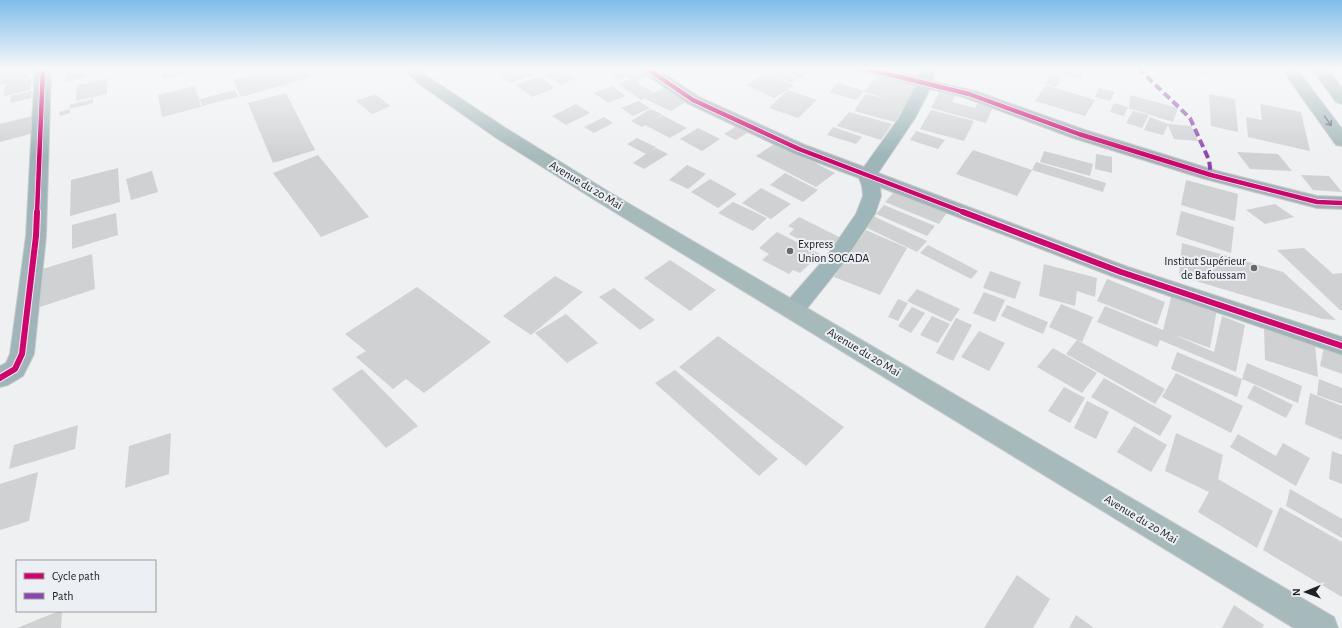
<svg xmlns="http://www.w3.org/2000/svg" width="1342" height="628" font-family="'Alegreya Sans',sans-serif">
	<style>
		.building { fill: #cfd1d2 }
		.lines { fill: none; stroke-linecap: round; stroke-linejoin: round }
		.minor-casing { stroke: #cacbcc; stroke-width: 2 }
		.major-casing { stroke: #cacbcc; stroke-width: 2 }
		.minor { fill: #9eb6b9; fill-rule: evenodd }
		.major { fill: #a6b9bb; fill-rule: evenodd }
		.quiet { stroke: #8e44ad; stroke-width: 4; stroke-dasharray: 8 4; stroke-linecap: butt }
		.cycleway-far1-casing { stroke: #eceff4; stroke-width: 6 }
		.cycleway-casing { stroke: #eceff4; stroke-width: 8 }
		.cycleway-far1 { stroke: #d6006c; stroke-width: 4.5 }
		.cycleway { stroke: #d6006c; stroke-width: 6 }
		.oneway { stroke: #636d6f }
		.poi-dot { fill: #68696b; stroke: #eceff4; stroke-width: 1.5 }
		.labels { text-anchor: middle; stroke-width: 4; stroke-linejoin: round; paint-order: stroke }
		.street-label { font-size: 12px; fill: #202123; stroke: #eceff4 }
		.poi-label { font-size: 12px; fill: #202123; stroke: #eceff4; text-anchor: start }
	</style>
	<rect width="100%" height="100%" fill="#eef0f2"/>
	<g class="building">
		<path d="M0,68H37V71L0,80Z"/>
		<path d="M162,68H191L192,73L163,79Z"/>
		<path d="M217,68H249L222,76Z"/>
		<path d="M279,68H306L312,77L241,97L233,80Z"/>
		<path d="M491,68H523L533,75L511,83Z"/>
		<path d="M533,68H555L541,73Z"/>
		<path d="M558,68H561L576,78L561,85L544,74Z"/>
		<path d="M602,68H626L634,73L646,68L654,72L636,82L654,93L671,83L697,95L671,111L645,99L650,96L641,100L618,84L630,79L626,77L630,75L619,80Z"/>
		<path d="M756,68H769L797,80L792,83Z"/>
		<path d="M773,68H817L799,79Z"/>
		<path d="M1033,68H1051L1049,72Z"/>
		<path d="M1053,68H1083V79L1052,73Z"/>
		<path d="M1186,68H1210L1208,76L1185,71Z"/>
		<path d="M84,69L85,77L65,82V73Z"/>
		<path d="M766,73L794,86L774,98L746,85Z"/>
		<path d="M26,74L27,78L20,81L32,78L30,90L4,96L5,83L0,85V81Z"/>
		<path d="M879,74L919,85L906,104L895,122L854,111L865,94L892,100L864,92Z"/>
		<path d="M1050,74L1063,77L1057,87L1045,84Z"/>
		<path d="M539,76L555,88L532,97L516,85Z"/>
		<path d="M107,79V94L76,101L77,85Z"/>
		<path d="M838,83L864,91L856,100L829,92Z"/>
		<path d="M1046,85L1095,100L1085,116L1035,101Z"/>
		<path d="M195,86L201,107L162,117L158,95Z"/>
		<path d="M612,86L626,96L608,103L594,93Z"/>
		<path d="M1099,88L1115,92L1110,101L1095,97Z"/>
		<path d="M941,89L956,93L952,102L975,108L979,101L994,105L986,123L931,108Z"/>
		<path d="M235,90L238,97L202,106L200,99Z"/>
		<path d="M788,90L817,100L798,118L769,108Z"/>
		<path d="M32,91L31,98L10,103L11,96Z"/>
		<path d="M286,93L315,150L273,163L248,103Z"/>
		<path d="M375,94L391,106L372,114L356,101Z"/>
		<path d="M1209,94L1235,99L1238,132L1211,126Z"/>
		<path d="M1130,95L1178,108L1173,122L1129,108Z"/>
		<path d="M93,99V103L70,109L69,105Z"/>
		<path d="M639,101L650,108L633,116L621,108Z"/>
		<path d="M1114,103L1128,107L1124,116L1110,112Z"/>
		<path d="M576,104L590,113L566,125L552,116Z"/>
		<path d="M1260,104L1301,112L1310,151L1248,137L1246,117L1262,120Z"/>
		<path d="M70,109V113L60,116L59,112Z"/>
		<path d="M650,109L662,114L654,120L662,115L687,128L670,138L645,125L642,127L631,121Z"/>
		<path d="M931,110L974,121L964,141L920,129Z"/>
		<path d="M1133,111L1149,115L1142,128L1126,123Z"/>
		<path d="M849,112L892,124L881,140L837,126Z"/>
		<path d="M32,116L34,133L0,142V124Z"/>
		<path d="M604,117L613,123L594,133L584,127Z"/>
		<path d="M1150,117L1168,124L1191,126L1198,141L1174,139L1168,125L1163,135L1144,130Z"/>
		<path d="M746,120L750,131L736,140L724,134Z"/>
		<path d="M833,127L862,137L856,144L827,135Z"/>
		<path d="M698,128L720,139L702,151L680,139Z"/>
		<path d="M916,131L945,140L938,149L910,140Z"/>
		<path d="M637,138L656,147L651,151L656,148L668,154L644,169L633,163L646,154L627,144Z"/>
		<path d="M776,143L835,173L816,187L756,156Z"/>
		<path d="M973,150L1032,170L1017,196L956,174Z"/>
		<path d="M1044,151L1093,164L1090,176L1040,162Z"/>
		<path d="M1237,152L1278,154L1292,171L1250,169Z"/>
		<path d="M1096,154L1112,157V173L1095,169Z"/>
		<path d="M318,155L369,217L321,237L273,173Z"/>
		<path d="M1036,162L1106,183L1103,192L1032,170Z"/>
		<path d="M687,165L706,174L688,189L669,180Z"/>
		<path d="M118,168L120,202L70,216L71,180Z"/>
		<path d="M152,171L158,192L131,200L126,179Z"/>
		<path d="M785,173L818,190L803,202L770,185Z"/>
		<path d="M1301,175L1329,176L1342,192L1313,190Z"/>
		<path d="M710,179L737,194L718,208L691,192Z"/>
		<path d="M1186,180L1238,194L1235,221L1181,205Z"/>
		<path d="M761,188L791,204L771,219L742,203Z"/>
		<path d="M895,191L948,211L939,224L885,202Z"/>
		<path d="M733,202L767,218L753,231L718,213Z"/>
		<path d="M1275,204L1294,217L1265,224L1246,210Z"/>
		<path d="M884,205L935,226L927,236L876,214Z"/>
		<path d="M1181,211L1234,227L1231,253L1176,235Z"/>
		<path d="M116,213L118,235L72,249V225Z"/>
		<path d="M871,215L927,241L917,252L861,225Z"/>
		<path d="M799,217L845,240L833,251L818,243L813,247L789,234L794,229L788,226Z"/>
		<path d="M866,230L907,248L880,295L834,277Z"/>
		<path d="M777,232L785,236L820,254L800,273L793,270L789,274L762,260L769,254L759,248Z"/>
		<path d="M1182,243L1283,272L1336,320L1323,319L1179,276Z"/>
		<path d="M928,245L978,271L971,279L920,253Z"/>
		<path d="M1304,248L1333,274L1342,273V310H1340L1277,250Z"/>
		<path d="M92,254L95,289L40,307L39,270Z"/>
		<path d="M670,260L716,290L690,311L644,278Z"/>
		<path d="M1044,264L1097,278L1095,297L1077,291L1075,306L1039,296Z"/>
		<path d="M990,271L1021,282L1015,299L983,288Z"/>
		<path d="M555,276L583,292L531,335L503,316Z"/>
		<path d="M1107,279L1165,302L1157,325L1097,301Z"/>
		<path d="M417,287L491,342L424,393L406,379L393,389L356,357L366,351L345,334Z"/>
		<path d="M614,288L655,320L640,330L599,297Z"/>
		<path d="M917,289L960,309L951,322L907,301Z"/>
		<path d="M984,292L1005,300L995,322L973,313Z"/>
		<path d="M1172,294L1217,309L1210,348L1172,334L1214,352L1222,316L1245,325L1236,372L1160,340L1157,347L1097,322L1105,306L1163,330Z"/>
		<path d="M898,299L908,303L898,321L888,317Z"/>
		<path d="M1061,304L1093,317L1082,342L1049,327Z"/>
		<path d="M1007,305L1048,322L1043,334L1001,316Z"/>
		<path d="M912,307L925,313L911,333L898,326Z"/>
		<path d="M566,314L598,343L567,363L535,333Z"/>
		<path d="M932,316L950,324L938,343L920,335Z"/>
		<path d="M956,318L972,325L953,361L936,353Z"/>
		<path d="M1264,329L1315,344L1318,377L1265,360Z"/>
		<path d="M979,331L1005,343L989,371L961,357Z"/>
		<path d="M718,336L844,427L806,466L679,367Z"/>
		<path d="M1077,340L1165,389L1155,404L1066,354Z"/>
		<path d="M1324,347L1342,355V374L1320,366Z"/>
		<path d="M1053,348L1097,373L1082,393L1037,367Z"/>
		<path d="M1177,352L1242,379L1237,397L1171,369Z"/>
		<path d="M1247,363L1302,386L1298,403L1242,379Z"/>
		<path d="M362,369L418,426L386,448L332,389Z"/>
		<path d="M675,370L778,459L759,476L655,383Z"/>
		<path d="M1176,373L1243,406L1231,433L1162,397Z"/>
		<path d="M1104,378L1172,416L1160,436L1091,397Z"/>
		<path d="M1319,379L1342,388V404L1317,395Z"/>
		<path d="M1254,385L1293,405L1286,418L1247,398Z"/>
		<path d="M1064,387L1085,398L1070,423L1048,411Z"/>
		<path d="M1310,393L1342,406V440L1305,424Z"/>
		<path d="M1087,401L1109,412L1096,439L1074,428Z"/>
		<path d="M78,425L75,449L9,469L14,445Z"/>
		<path d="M1134,426L1167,445L1151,472L1117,452Z"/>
		<path d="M171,433L169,474L125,488L129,446Z"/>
		<path d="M1176,433L1223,455L1218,479L1273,511L1257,548L1198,512L1209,492L1165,471Z"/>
		<path d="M1238,434L1276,456L1283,443L1310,458L1296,486L1230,447Z"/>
		<path d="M1332,451L1342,455V484L1329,479Z"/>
		<path d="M38,472L29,521L0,530V484Z"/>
		<path d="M1290,489L1342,519V538L1286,506Z"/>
		<path d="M1280,507L1342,542V597L1263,550Z"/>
		<path d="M1017,575L1050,599L1033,628H984Z"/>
		<path d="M1234,605L1264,625L1262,628H1222Z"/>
		<path d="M59,611H62L61,628H17Z"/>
		<path d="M1076,615L1094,628H1069Z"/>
	</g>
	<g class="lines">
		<g class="minor-casing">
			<g id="minor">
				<path d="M35,68H51L46,236L34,354L23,376L8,385L0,387V366L6,363L10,354L26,236Z"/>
				<path d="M638,68H656L699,97L805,145L864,167L899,118L916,86L858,71L856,68H881L919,77L921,68H935L933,81L975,91L1085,130L1217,171L1317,196L1342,197V209L1317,208L1205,179L1073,138L963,97L930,89L915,118L878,173L1128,267L1342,337V355L1114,277L880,187L881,196L875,214L841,266L801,316L793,318L785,316L782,310L785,304L827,256L856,214L863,196L862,186L859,178L793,153L687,103L641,71Z"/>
			</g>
		</g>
		<g class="major-casing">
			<g id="major">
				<path d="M402,68H418L428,77L507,129L609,192L1334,617L1338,628H1294L595,200L495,137L418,83Z"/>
				<path d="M1281,68H1296L1342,129V146L1336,145Z"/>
				<path d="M1311,68H1327L1342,88V104L1336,102Z"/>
			</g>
		</g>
		<use href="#minor" class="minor"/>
		<use href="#major" class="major"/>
		<path class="quiet" d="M1138,68L1190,118L1209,160L1211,175"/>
		<g class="cycleway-far1-casing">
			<g id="cycleway-far1">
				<path d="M646,68L693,100L799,149L966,213"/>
				<path d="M863,68L969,94L1079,134L1211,175L1317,202L1342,203"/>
				<path d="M37,213L43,68"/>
			</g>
		</g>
		<g class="cycleway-casing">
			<g id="cycleway">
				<path d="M963,212L1121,272L1342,346"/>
				<path d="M0,378L15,369L22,354L36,236L37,212"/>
			</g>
		</g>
		<use href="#cycleway-far1" class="cycleway-far1"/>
		<use href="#cycleway" class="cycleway"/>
	</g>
	<defs><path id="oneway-shaft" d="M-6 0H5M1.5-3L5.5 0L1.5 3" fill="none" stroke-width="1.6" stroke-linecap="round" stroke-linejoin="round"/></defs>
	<use class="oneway" href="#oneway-shaft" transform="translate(1328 121) rotate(55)"/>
	<linearGradient id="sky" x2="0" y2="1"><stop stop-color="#80bdea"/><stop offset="0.44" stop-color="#f7f8f9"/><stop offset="1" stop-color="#f7f8f9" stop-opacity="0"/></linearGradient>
	<rect width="1342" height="156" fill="url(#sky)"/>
	<g class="poi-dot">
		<circle cx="790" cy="251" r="4"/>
		<circle cx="1254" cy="268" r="4"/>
	</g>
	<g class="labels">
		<g class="street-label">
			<text transform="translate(586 185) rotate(31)" y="4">Avenue du 20 Mai</text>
			<text transform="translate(864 352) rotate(31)" y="4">Avenue du 20 Mai</text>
			<text transform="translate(1141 519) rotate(31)" y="4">Avenue du 20 Mai</text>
		</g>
		<g class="poi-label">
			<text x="798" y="248">Express<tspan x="798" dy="14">Union SOCADA</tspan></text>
			<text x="1246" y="265" text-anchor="end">Institut Supérieur<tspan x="1246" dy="14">de Bafoussam</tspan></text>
		</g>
	</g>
	<rect x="16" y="560" width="140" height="52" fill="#eceff4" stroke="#9a9da0"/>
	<rect x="24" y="573" width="20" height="6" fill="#d6006c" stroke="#9a9da0"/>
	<text x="52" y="580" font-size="12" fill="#202123">Cycle path</text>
	<rect x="24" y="593" width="20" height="6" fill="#8e44ad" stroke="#9a9da0"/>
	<text x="52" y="600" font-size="12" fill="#202123">Path</text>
	<g transform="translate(1306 592) rotate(269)" stroke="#eceff4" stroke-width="3" paint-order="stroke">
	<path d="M0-3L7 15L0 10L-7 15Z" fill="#202123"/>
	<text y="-6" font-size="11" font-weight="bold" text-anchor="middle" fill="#202123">N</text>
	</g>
</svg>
